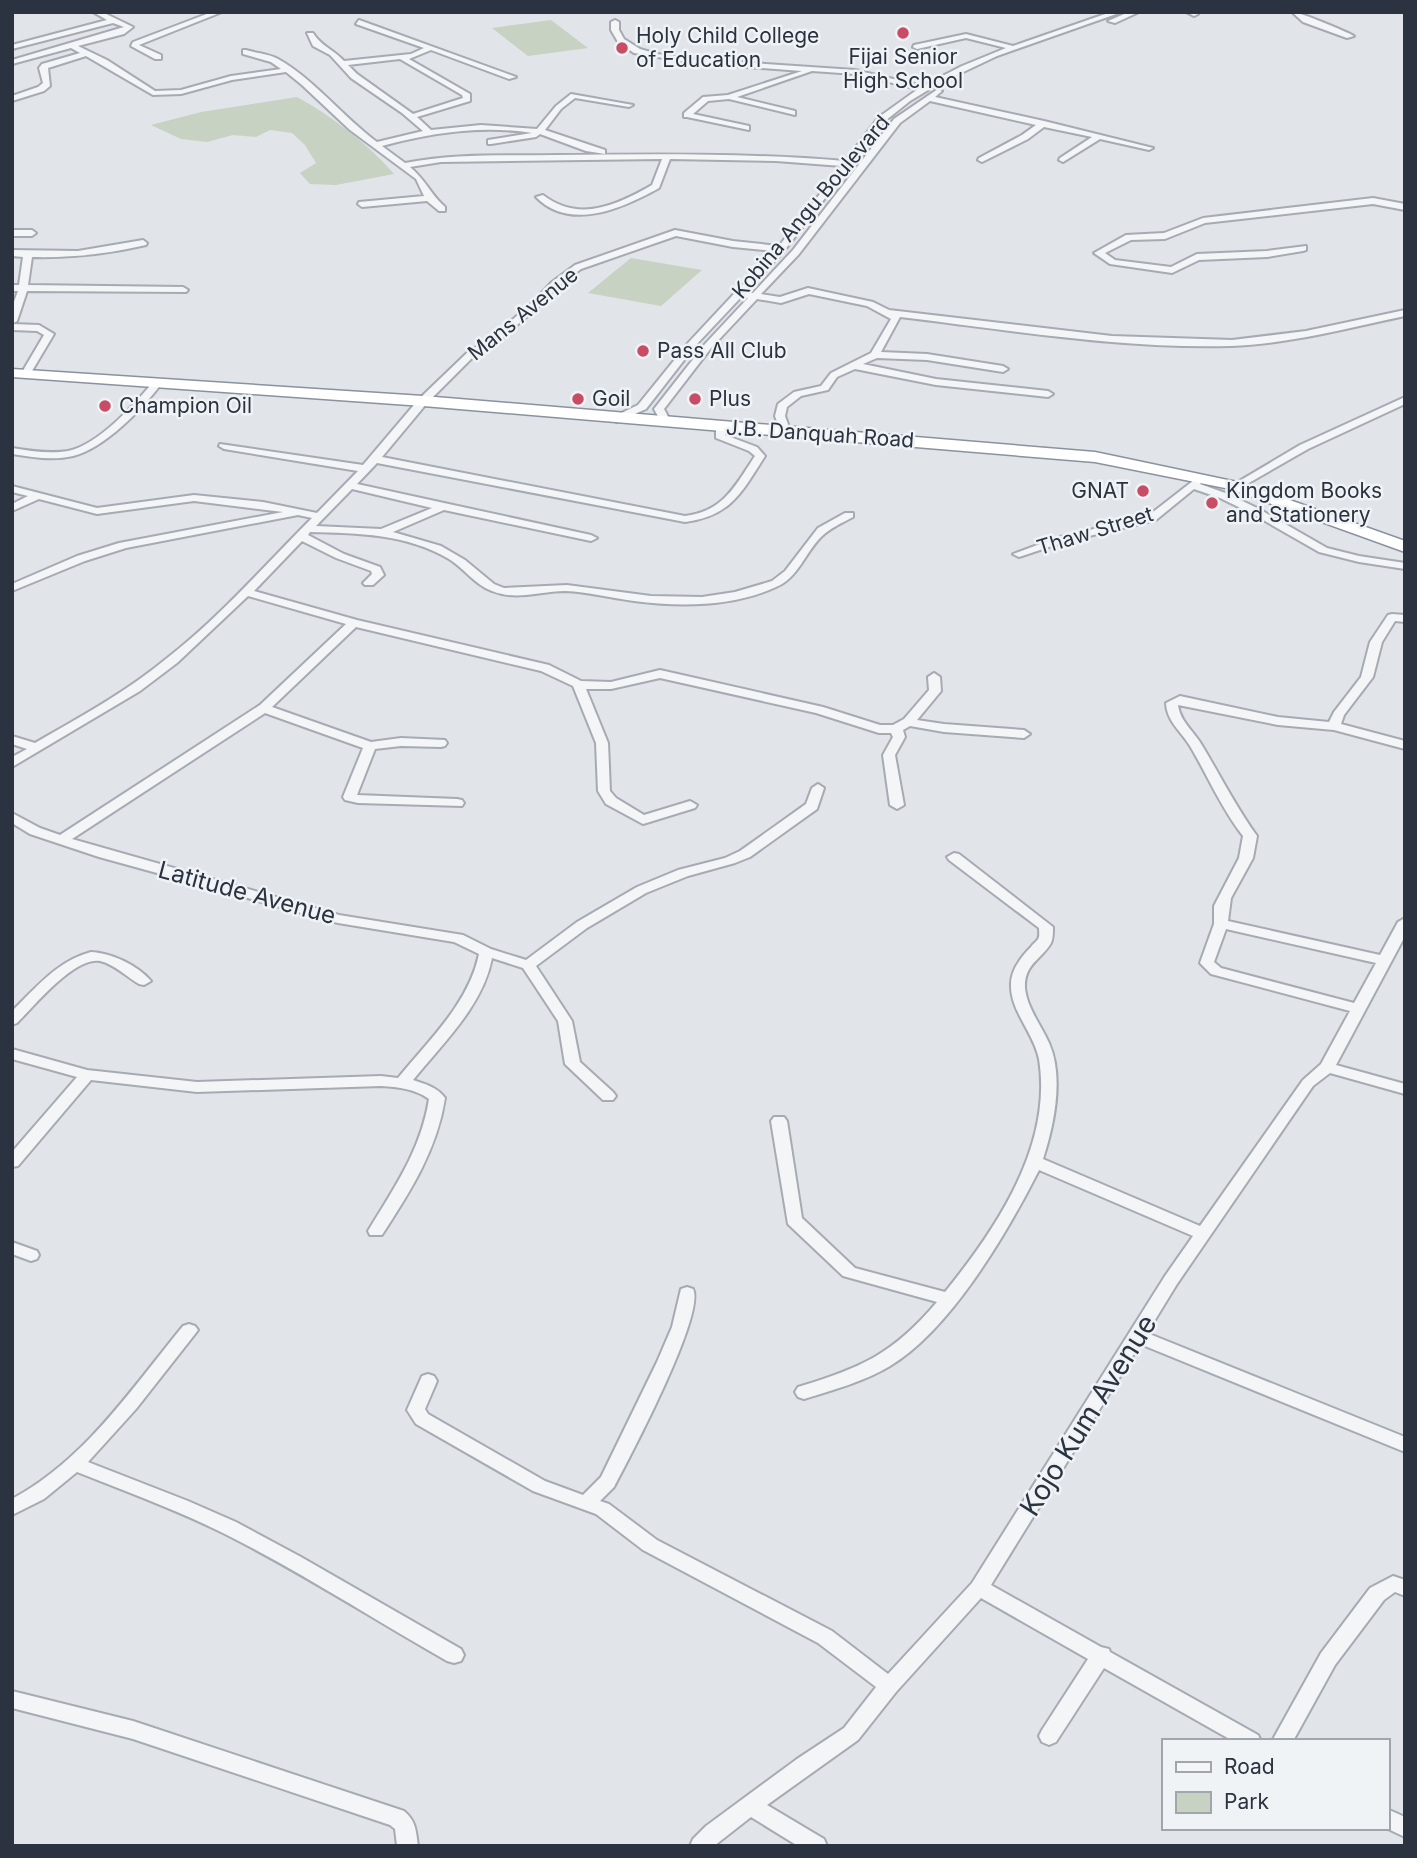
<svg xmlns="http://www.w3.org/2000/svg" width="1417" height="1858" font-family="Inter,sans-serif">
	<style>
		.green { fill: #c7d2c2 }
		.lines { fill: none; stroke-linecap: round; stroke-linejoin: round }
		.minor-casing { stroke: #a6abb3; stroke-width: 4 }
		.highway-casing { stroke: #89929f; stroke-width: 3 }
		.minor { fill: #f3f5f7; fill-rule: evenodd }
		.highway { fill: #fff; fill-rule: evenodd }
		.poi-dot { fill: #c74c64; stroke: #f0f3f6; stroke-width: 2.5 }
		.labels { text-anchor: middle; stroke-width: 5; stroke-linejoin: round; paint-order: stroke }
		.far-poi-label { font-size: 21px; fill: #2a333f; stroke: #f0f3f6; text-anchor: start }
		.far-street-label { font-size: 21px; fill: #2a333f; stroke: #f0f3f6 }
		.street-label { font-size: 24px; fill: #2a333f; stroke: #f0f3f6 }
		.near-street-label { font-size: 28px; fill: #2a333f; stroke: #f0f3f6 }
	</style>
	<rect width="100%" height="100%" fill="#e1e4e9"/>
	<g class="green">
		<path d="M551,20L588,48L528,56L492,28Z"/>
		<path d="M297,97C333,117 367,143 394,174L336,185L310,184L300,173L316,163L305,145L292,133L270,130L256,137L233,135L207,142L181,139L151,125L201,112Z"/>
		<path d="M631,258L702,270L661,306L588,293Z"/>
	</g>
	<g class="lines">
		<g class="minor-casing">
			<g id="minor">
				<path d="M93,12H102L133,27L124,34L78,46L107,60L155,91L181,90L231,76L281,69L271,62L243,54V50H246C256,53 269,54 278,59C315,80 343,117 377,142L423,131L402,113L351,78L330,55L313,46L307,33H313C321,46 334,50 344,61L411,54L424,48L356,24L359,20L516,77L509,79L431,50L409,59L470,94V101L417,117L431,130L481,125L537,129L556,106L571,94L633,105L629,107L575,98L561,109L545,130L605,150V154L586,151L540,134L536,137L491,144H488V140L532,133C481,125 431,133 382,146L405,163C456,153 507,156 558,155C654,154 750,153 845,161L879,117L918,89L855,74L812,71L737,97L795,111V115L729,99L708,101L693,114L749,126V130L687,117H684V113L703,97L728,95L802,71L693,63L634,53L618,42L611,30V22L615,20L619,22V30L624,39L640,49L657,54L693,59L855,70L923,86L962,66L1006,48L966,38L917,49L913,47L914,45L966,34L1013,46L1111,12H1122L997,56L938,84L910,101L885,121L853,162L856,164L855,166H850L784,251L745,293H753L793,250L894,119L938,89L942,91L935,97L1044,121L1153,148L1149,150L1100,139L1063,162L1059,160L1060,158L1092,137L1044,127L1028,139L982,162L978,160L979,158L1022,135L1036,125L930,101L900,123L799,254L761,294L780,297L808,288L873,302L889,310L1112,336L1232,340L1306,331L1405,310V316C1348,328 1289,344 1231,346C1120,349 1009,330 900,317L881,352L927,354L1003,366L1008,369L1003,372L927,360L877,358L863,364L936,379L1048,391L1053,394L1048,397L936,385L855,369L837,377L828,390L801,396L787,407L785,416L790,430L785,433L780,430L775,416L778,404L794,392L821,386L831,373L871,353L891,319L867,306L809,294L781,303L757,299L711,348L664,409L671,422L662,424L654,409L705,344L748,298L745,297V293L695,346L646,409L617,422L612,419L613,417L638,405L689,342L774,251L733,247L676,236L581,269L558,286L538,307L496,343L474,356L427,403L382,457L685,516C724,511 735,486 755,456L749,451L716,438V426L721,423L726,426L725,435L757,447L765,456C742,492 731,516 685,522L377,463L357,484L591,535L597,538L591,541L444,510L393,532L441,546L465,560L494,584L504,588L567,585L651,596L702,597L735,592L772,581L785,571L818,528L845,513H853V517C842,523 830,528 821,537C805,553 798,578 776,587C733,607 680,607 634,601C611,598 588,592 565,591C541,591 516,601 492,591C475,585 464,568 449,559C407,534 358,533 310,532L308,535L344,554L380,567L384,575L373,585H365L363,583L372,574L371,571L336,558L302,541L254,591L357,620L549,665L581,681L611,682L660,670L823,707L880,725H893L904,719L929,690L928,677L934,673L940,677L941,691L917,720L944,724L1024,730L1030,734L1024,738L944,732L910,726L903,730L905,737L895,755L904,805L897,809L890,805L883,755L893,737L891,733H879L816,713L660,678L611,689H586L608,743L610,791L616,798L644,815L690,801L697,805L695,808L643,824L606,804L598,791L596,743L573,686L541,671L356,627L272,707L371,742L401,738L445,740L447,743L445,746L441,747L401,746L375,749L357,795L457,799L462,800L464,803L462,806L358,803L345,800L343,797L363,748L265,713L72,839L339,915L463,935L491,949L526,960L577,922L637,887L678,870L725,858L740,851L806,804L812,788L818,784L824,788L817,809L750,857L735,863L688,876L646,893L587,928L536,966L572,1021L580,1062L613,1092L616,1096L613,1100H603L565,1064L558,1021L523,968L492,958C483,1006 442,1044 413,1080C425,1084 437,1087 445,1098C437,1150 410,1192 382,1235H370L368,1231C394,1188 421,1150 429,1099C415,1089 399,1087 381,1086L197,1092L91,1080L18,1166L12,1167V1152L77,1077L12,1059V1049L87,1070L197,1082L381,1076L398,1078C429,1040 469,1003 479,954L454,942L338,923L99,857L30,834L12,823V813L40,828L60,835L260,705L346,624L248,596L177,663L140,691L12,767V757L27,749L12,744V736L35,743C80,717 126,692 166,659C219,618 266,564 312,518L298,515L126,548L85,561L12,591V584L77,556L119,543L283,512L194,501L97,514L39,499L12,511V504L28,496L12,492V486L97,508L194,495L263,502L317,513L358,471L224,449L219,446L220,444L363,465L419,399L468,352L490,339L532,303L552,282L575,265L675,230L733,241L779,246L842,166L776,161L670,159L659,188C623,208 570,232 536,197L543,195C579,223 617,205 652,185L662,159L441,162L410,167C425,179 431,195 445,207V211H439L427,201L362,207L358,204L359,202L424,196L416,179L350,130L302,85L286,72L232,80L181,94L153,95L86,56L48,68L50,86L44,91L12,101V96L38,87L43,83L39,68L42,64L80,53L71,48L12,64V60L124,27L113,23L12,49V45L107,20ZM400,59L462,95L463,98L413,114L357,74L348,65ZM352,489L432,508L381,529L316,526Z"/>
				<path d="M212,12H222L139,45L161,55V59H155L131,46L133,42Z"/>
				<path d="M1129,12H1139L1115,23L1108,21Z"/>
				<path d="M1186,12H1196L1198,14L1194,16Z"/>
				<path d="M1292,12C1300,12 1345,31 1354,36L1347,38L1303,22Z"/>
				<path d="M1373,198L1405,204V210L1373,204L1205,223L1165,239L1131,240L1105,253L1115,260L1171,267L1197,254L1267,251L1306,246V250L1303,251L1267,257L1199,260L1172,273L1110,264L1094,253L1126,235L1164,233L1203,218Z"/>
				<path d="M12,230H32L36,233L32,236H12Z"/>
				<path d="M143,240L147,243L146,245C108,254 71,258 32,257L28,285L183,287L188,290L186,292L27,291L17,321L12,324V307L18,291H12V285H19L23,257L12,256V250L78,251Z"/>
				<path d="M12,324L39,325L54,334L29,376L21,374L44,335L37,331L12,330Z"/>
				<path d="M154,381L162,383C142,409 105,448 73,456C53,461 32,457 12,454V448C30,451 50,454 68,451C98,445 135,404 154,381Z"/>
				<path d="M1405,397V404L1308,449L1240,488L1236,489L1231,486L1300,445Z"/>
				<path d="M1198,477L1203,480L1200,484L1228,494L1259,509L1327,548L1359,556L1405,563V569L1359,562L1319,552L1251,513L1220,498L1194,489L1156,520L1064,542L1019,557L1013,554L1056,538L1148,516Z"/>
				<path d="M1392,614L1405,615V622L1395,621L1382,642L1373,677L1344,715L1341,724L1405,741V749L1334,730L1278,725L1178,705C1180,722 1195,732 1203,747C1221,777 1236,807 1257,836L1253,858L1231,898L1228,921L1380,955L1398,922L1405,918V936L1336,1065L1405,1084V1094L1330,1073L1313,1086L1177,1284L1147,1333L1405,1437V1452L1140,1344L991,1585L1101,1647L1109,1649L1110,1652L1258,1735L1261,1741H1233L1104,1668L1056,1742L1049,1745L1042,1742L1039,1736L1042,1730L1088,1659L981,1598L896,1692L858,1740L767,1805L824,1839L827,1846H798L751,1817L714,1846H690L693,1839L706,1826L797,1759L844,1728L876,1687L818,1643L643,1550L596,1514L533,1491L416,1424L407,1410L422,1376L428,1374L434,1376L437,1381L425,1409L428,1414L545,1481L583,1495L601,1477L657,1362L672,1327L681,1289L687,1287L693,1289C706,1313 630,1457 614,1487L600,1501L609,1504L657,1540L832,1631L888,1674L972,1583L1165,1276L1193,1236L1039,1170C1007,1233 951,1329 890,1366C863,1382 833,1390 804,1399L798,1397L795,1392L798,1387C861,1368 893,1354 937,1302L843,1276L788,1224L771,1121L774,1117H784L787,1121L802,1218L855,1268L945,1292C996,1229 1053,1145 1039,1059C1034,1033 1010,1011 1011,984C1011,970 1021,957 1031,947C1031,946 1038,940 1038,939C1040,936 1039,932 1039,928L949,860L947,857L954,853L959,854L1053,927C1053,932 1053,939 1051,943C1041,960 1024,964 1025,988C1027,1008 1041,1025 1049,1043C1064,1077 1054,1125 1043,1159L1200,1226L1303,1080L1321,1064L1350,1011L1211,974L1200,963L1214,924V906L1239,858L1243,836C1221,808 1208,776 1190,746C1181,731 1167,722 1166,703L1180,696L1278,717L1329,722L1334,712L1361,677L1370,642L1388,615ZM1226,929L1376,963L1354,1003L1221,968L1214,962Z"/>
				<path d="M91,952C112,953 137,965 151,981L144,985L139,984C127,977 114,964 100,961C75,956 34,1006 17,1023L12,1025V1011C36,988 57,961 91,952Z"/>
				<path d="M12,1242L37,1251L39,1255L37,1259L31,1261L12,1254Z"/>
				<path d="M189,1324L195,1326L198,1330L195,1334L136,1409L88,1462L188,1501L236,1522L301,1557L461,1649L464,1655L461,1661L454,1663L447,1661C373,1619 301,1572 225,1534C177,1510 127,1492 77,1472L44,1499L12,1515V1499C85,1460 132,1388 183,1326Z"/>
				<path d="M1393,1576L1405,1580V1596L1395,1592L1384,1600L1335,1665L1293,1741H1272L1321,1653L1370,1588Z"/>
				<path d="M12,1691L133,1721L404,1811C416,1821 416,1831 418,1846H397L395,1829L390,1825L133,1739L12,1708Z"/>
				<path d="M1387,1809L1405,1817V1837L1386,1828Z"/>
			</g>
		</g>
		<g class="highway-casing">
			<path id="highway" d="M12,369L423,396L1095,452L1242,483L1405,541V552L1230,489L1095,462L423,406L12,377Z"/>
		</g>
		<use href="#minor" class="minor"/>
		<use href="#highway" class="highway"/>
	</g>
	<g class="poi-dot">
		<circle cx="903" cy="33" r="7"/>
		<circle cx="622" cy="48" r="7"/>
		<circle cx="643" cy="351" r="7"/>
		<circle cx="578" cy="399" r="7"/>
		<circle cx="695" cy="399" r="7"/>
		<circle cx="105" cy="406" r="7"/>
		<circle cx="1143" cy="491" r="7"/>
		<circle cx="1212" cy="503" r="7"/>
	</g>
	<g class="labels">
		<g class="far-poi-label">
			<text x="636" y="43">Holy Child College<tspan x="636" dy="24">of Education</tspan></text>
			<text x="903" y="64" text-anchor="middle">Fijai Senior<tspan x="903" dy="24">High School</tspan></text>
			<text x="657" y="358">Pass All Club</text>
			<text x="592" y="406">Goil</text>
			<text x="709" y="406">Plus</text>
			<text x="119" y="413">Champion Oil</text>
			<text x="1129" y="498" text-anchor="end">GNAT</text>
			<text x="1226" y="498">Kingdom Books<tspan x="1226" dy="24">and Stationery</tspan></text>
		</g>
		<g class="far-street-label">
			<text transform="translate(811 207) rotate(-50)" y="7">Kobina Angu Boulevard</text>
			<text transform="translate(523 314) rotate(-39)" y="7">Mans Avenue</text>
			<text transform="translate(820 434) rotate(4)" y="7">J.B. Danquah Road</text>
			<text transform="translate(1095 531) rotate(-17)" y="7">Thaw Street</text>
		</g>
		<g class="street-label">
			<text transform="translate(247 893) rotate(15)" y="8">Latitude Avenue</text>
		</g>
		<g class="near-street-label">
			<text transform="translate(1088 1415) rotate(-58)" y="10">Kojo Kum Avenue</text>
		</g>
	</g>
	<rect width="1417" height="1858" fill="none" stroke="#2a333f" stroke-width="28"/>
	<rect x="1162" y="1739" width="228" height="91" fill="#f0f3f6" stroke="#a1a6ad" stroke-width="2"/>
	<rect x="1176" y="1762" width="35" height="10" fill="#f3f5f7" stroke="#a1a6ad" stroke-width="2"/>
	<text x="1224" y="1774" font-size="21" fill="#2a333f">Road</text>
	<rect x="1176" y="1792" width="35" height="21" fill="#c7d2c2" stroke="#a1a6ad" stroke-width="2"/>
	<text x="1224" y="1809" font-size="21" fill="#2a333f">Park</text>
</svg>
